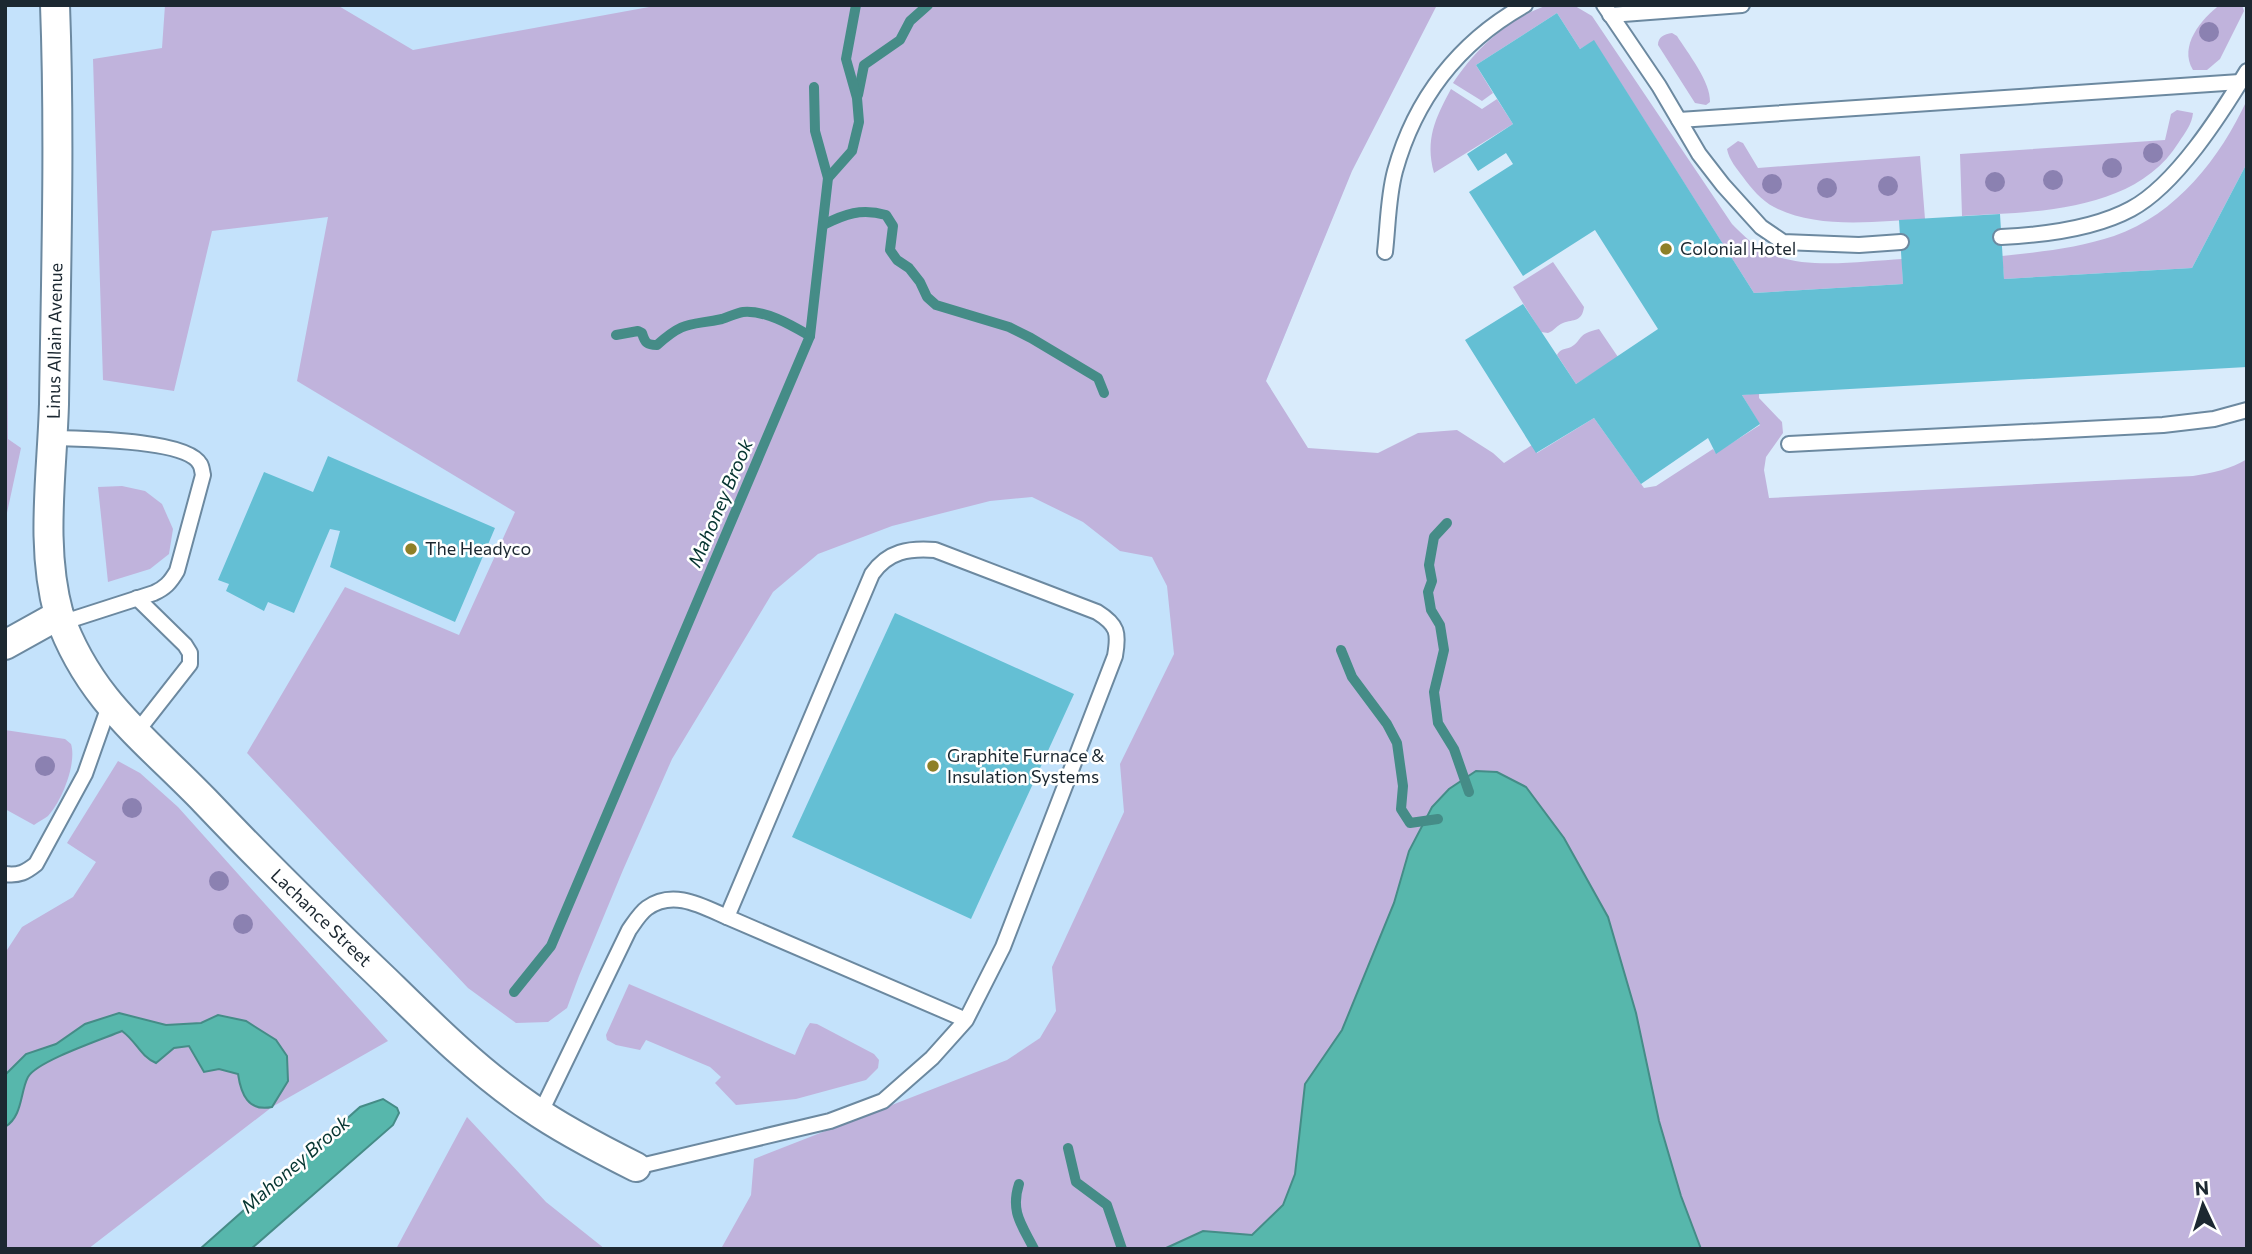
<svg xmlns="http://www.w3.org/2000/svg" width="2252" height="1254" font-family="Commissioner,sans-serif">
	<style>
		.built { fill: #c4e2fb }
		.green { fill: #c0b3dc }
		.water { fill: #57b7ac; stroke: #458c87; stroke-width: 2 }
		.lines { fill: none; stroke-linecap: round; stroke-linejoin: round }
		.stream { stroke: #458c87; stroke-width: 10 }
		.building { fill: #64bfd4 }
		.lane-casing { stroke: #6c89a0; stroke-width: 18 }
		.street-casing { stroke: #6c89a0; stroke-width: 32 }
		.lane { stroke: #fff; stroke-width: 14 }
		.street { stroke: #fff; stroke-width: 28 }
		.tree { fill: #8b81b1 }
		.poi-dot { fill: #8e8027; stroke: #fff; stroke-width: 2.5 }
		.labels { text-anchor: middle; stroke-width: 5; stroke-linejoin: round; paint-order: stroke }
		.poi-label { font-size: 18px; fill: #1c2831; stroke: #fff; text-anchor: start }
		.street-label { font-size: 18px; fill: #1c2831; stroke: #fff }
		.water-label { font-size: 19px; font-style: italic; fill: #063531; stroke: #fff }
	</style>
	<rect width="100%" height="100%" fill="#d9ebfb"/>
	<path class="built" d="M5,5H1419L1218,499L1951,1249H5Z"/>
	<g class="green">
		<path d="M165,5H337L413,50L660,5H1437L1352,171L1266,381L1308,448L1378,453L1418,433L1457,430L1493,453L1504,463L1532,445L1537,453L1594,418L1644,488L1656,486L1713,449L1716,453L1760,425L1742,395L1759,393V398L1782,422L1783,433L1766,457L1764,470L1769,498L2193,476C2212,473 2231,469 2247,459V1249H1652L1367,967L1342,1030L1305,1084L1295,1174L1283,1205L1252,1235L1203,1231L1164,1249H716L722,1247L751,1195L754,1159L1007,1060L1040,1038L1056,1011L1052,967L1124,812L1120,764L1174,654L1167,586L1152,557L1120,551L1083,522L1032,497L990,501L892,526L818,554L773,592L672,759L623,870L579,976L567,1008L548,1022L516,1023L468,988L247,753L345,587L459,635L515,512L297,381L328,217L212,231L174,391L103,380L93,59L162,48Z"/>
		<path d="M1548,5L1575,6L1592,16L1732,224C1744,236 1755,247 1771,254C1806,270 1864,261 1902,259L1903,284L1754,293L1594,41L1580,49L1557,13L1476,65L1493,93L1482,101L1453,83C1475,49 1509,18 1548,5Z"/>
		<path d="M2220,5H2242L2244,11L2220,59L2207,70H2193C2178,46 2202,18 2220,5Z"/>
		<path d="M1672,33L1677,36C1687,52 1711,82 1710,102L1706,105L1695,103L1658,45C1658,37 1664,34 1672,33Z"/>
		<path d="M5,58L8,439L21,448L5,522Z"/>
		<path d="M1451,89L1482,109L1497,99L1513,124L1434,173C1425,139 1435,119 1451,89Z"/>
		<path d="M2247,100V163L2192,268L2004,279L2002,256C2040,252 2078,248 2114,236C2177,214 2220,158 2247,100Z"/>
		<path d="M2177,110L2193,113C2192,124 2185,133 2179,142C2136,212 2035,212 1962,216L1960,154L2165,140L2171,114Z"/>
		<path d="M1738,141L1743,143L1758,168L1920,156L1925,219C1879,221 1816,230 1774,207C1762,201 1751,188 1743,177C1737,169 1729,160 1727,149Z"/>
		<path d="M1553,262L1584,307C1582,322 1574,319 1563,323C1557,325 1554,331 1548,333L1541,332L1513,287Z"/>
		<path d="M1599,329L1618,357L1576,384L1557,355C1561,348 1564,350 1571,347C1583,340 1576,334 1599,329Z"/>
		<path d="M122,486L145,491L162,504L173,529L169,554L150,569L108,582L98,487Z"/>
		<path d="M5,730L65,739L71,744C77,763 62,801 48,816C44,819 38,822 34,825L5,809Z"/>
		<path d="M118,761L140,773L178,807L388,1041L272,1107L88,1249H5V953L22,927L73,897L96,862L67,843Z"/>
		<path d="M629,984L795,1055L806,1029L810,1023L817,1024L874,1054L879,1060L878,1068L866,1080L796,1099L736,1105L715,1083L721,1077L710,1067L646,1040L640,1050L616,1045L607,1040L606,1035Z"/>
		<path d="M467,1117L546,1202L605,1249H396Z"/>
	</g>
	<g class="water">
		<path d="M1476,771L1497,772L1526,787L1564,838L1608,917L1636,1013L1659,1121L1681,1196L1701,1249H1164L1203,1231L1252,1235L1283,1205L1295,1174L1305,1084L1342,1030L1394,903L1409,851L1432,807L1449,789Z"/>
		<path d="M119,1013L166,1025L201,1023L218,1015L246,1021L276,1040L287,1056L288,1081L272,1107C248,1112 241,1094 238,1074L219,1069L204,1072L189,1046L174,1048L156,1063C139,1055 138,1043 122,1031C103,1039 37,1061 28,1077C20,1092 23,1116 5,1127V1075L26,1054L56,1044L85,1024Z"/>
		<path d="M383,1099L397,1108L399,1113L393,1125L251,1249H200L360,1107Z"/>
	</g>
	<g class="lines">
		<g class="stream">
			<path d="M814,87L815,131L828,178"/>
			<path d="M858,95L864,65L900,40L910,21L928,5"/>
			<path d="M823,225C845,214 861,208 886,215L893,226L890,250L897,260L909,268L920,282L927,297L936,305L1009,327L1031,338L1098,378L1104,393"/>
			<path d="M616,335L638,331L642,333C645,343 647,345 657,345C685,320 689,326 722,319C729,317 736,313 743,312C766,310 791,325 810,336"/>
			<path d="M1447,523L1434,537L1429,565L1432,581L1428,592L1431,610L1440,625L1444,650L1434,692L1438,723L1454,749L1469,792"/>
			<path d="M1341,650L1352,677L1387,724L1397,743L1403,786L1401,809L1410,823L1438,819"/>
			<path d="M514,992L551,946L810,336L828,178L852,151L859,122L857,98L846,59L856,5"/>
			<path d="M1068,1148L1076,1182L1107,1205L1122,1249"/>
			<path d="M1019,1184C1010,1212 1022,1225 1034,1249"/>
		</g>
	</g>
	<g class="building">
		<path d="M1557,13L1580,49L1594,40L1754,293L1903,284L1899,220L2000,214L2004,279L2192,268L2247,163V367L1742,395L1760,424L1716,454L1708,438L1641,484L1594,418L1536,453L1465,340L1523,304L1576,384L1658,329L1595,230L1523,276L1469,192L1513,164L1506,153L1478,171L1467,154L1513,124L1476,65Z"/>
		<path d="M328,456L495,528L455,622L330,567L340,531L330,529L294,613L268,602L264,611L226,591L229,584L218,580L264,472L313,492Z"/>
		<path d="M895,613L1074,694L971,919L792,837Z"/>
	</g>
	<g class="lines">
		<g class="lane-casing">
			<g id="lane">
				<path d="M1604,5L1659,86L1699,154L1723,185L1761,227L1783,242L1859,245L1901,242"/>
				<path d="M1610,15L1742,5"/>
				<path d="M1679,120L2240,82"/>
				<path d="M2001,237C2043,235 2094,229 2131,209C2176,185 2221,114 2247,71"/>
				<path d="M1385,252C1388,226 1388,197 1395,171C1415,99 1459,42 1525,5"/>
				<path d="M53,438C80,439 187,439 200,464C202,467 202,471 203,475L177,571C170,583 165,588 154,593L61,623"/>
				<path d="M1789,444L2163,425L2214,419L2247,410"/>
				<path d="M136,733L190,664V653L185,645L137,598"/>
				<path d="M5,874C19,876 26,872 36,864L85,774L109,706"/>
				<path d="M540,1114L629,930C634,923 640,913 647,908C673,889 702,906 727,917"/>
				<path d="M636,1167L830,1121L883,1101L932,1058L966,1020L1003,947L1115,656C1119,633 1118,625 1097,612L935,550C909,548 888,551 872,574L727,917L966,1020"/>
			</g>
		</g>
		<g class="street-casing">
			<g id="street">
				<path d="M59,615C89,700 145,739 205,801C264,863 324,922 386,981C431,1025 477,1071 530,1107C563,1130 600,1149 636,1167"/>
				<path d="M5,645L59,615C40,547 52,474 54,404C56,271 60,138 55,5"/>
			</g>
		</g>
		<use href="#lane" class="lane"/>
		<use href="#street" class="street"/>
	</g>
	<g class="tree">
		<circle cx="2209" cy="32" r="10"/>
		<circle cx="2153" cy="153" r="10"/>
		<circle cx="2112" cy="168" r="10"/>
		<circle cx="2053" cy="180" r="10"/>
		<circle cx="1995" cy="182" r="10"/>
		<circle cx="1772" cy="184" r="10"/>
		<circle cx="1888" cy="186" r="10"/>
		<circle cx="1827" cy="188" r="10"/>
		<circle cx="45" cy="766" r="10"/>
		<circle cx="132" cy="808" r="10"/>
		<circle cx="219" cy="881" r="10"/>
		<circle cx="243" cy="924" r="10"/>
	</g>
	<g class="poi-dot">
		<circle cx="1666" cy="249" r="7"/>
		<circle cx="411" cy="549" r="7"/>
		<circle cx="933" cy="766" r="7"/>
	</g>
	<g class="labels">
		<g class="poi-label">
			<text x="1680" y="255">Colonial Hotel</text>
			<text x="425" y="555">The Headyco</text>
			<text x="947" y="762">Graphite Furnace &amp;<tspan x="947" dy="21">Insulation Systems</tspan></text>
		</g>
		<g class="street-label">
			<text transform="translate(55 341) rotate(-89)" y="6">Linus Allain Avenue</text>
			<text transform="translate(321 918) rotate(44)" y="6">Lachance Street</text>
		</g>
		<g class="water-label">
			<text transform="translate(720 503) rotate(-67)" y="7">Mahoney Brook</text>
			<text transform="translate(295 1164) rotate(-41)" y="7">Mahoney Brook</text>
		</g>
	</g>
	<rect width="2252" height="1254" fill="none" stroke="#1c2831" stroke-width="14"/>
	<g transform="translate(2203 1205) rotate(356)" stroke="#ffffff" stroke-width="5" paint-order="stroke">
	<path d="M0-5L12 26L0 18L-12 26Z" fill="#1c2831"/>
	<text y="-10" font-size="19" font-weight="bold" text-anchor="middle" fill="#1c2831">N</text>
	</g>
</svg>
